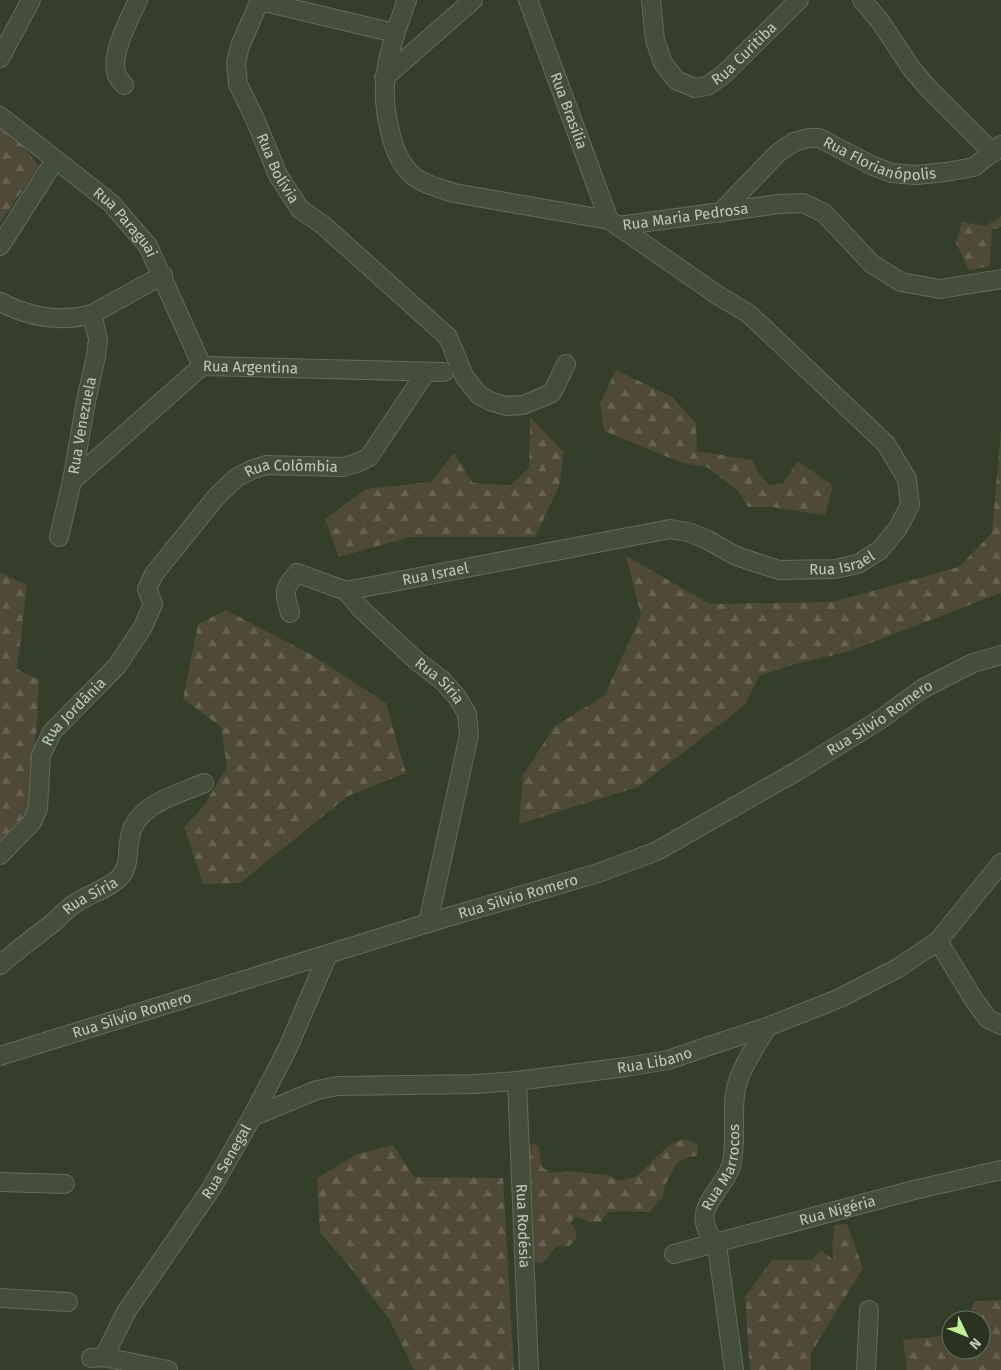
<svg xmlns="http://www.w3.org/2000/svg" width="1001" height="1370" font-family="'Fira Sans',sans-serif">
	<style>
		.forest { fill: url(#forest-firs) }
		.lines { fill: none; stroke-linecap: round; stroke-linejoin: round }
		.minor-casing { stroke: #636c59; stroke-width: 20 }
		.minor { stroke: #454e3b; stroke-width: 18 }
		.labels { text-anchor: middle; stroke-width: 4; stroke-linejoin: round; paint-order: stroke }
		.street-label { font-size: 15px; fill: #c0c9b8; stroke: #2a3320 }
	</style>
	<defs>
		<pattern id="forest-firs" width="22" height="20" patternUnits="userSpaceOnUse" patternTransform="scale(1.25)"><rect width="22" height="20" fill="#4f4937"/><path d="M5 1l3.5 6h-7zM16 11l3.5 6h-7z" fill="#676252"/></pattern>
	</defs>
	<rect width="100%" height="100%" fill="#343e28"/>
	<g class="forest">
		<path d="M0,128L13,134L39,166L0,223Z"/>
		<path d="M1001,216V227L992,230L990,266L969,270L956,243L962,222L986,226Z"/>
		<path d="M616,370L672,397L696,423L697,451L752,460L759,474L769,485L783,483L798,461L833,486L825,515L771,507H748L738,491L707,467L682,463L604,431L600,403Z"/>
		<path d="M530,417L564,452L559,487L535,537H410L339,557L325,519L366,489L431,482L454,453L473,483L511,485L529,467Z"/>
		<path d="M1001,429V593L847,652L795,664L759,676L745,705L638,787L519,824L523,775L554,727L605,695L641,615L626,556L710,604L832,602L959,567L992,533Z"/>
		<path d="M0,572L27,585L17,669L39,680L37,725L29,812L0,842Z"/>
		<path d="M226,610L312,655L386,703L406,773L348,796L240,883L203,884L184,827L203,807L227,767L221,727L183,699L198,624Z"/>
		<path d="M683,1139L698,1144L697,1156L688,1157L677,1163L665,1185L663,1197L649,1212C643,1212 611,1211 609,1212C606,1214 603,1219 601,1222H589L575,1216L571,1223L576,1231V1239L569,1246H557L542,1264L530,1260L525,1166L529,1146L534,1143L539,1148L542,1167L551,1173L567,1171L606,1175L620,1181L636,1177L668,1146Z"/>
		<path d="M393,1145L414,1177L503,1178L514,1370H414L389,1319L350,1267L320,1233L317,1178L357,1154Z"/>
		<path d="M847,1224L863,1268L811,1353V1370H750L745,1297L772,1260H812L821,1250L834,1260L832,1247L835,1225Z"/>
		<path d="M1001,1300V1370H907L903,1340L951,1335V1350H981V1320H969L974,1301Z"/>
	</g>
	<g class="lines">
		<g class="minor-casing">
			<g id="minor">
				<path id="s1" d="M260,0L240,46L236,63L238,84L255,119L278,175L300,209L323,225L448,337L464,376L479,395L490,401L506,406L523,405L552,393L566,364"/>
				<path id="s2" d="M528,0L609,220"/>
				<path id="s3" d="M651,0L655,40L663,63L676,80L695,88L707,86L723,75L799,0"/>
				<path d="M862,0L880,21L911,68L929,89L993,153"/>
				<path d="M260,1L395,33"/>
				<path d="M0,58L31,0"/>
				<path d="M384,78L473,0"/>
				<path d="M124,85C122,82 118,79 117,75C109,56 130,18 138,0"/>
				<path id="s4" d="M0,116L111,203L148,246L202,366"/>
				<path id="s5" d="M720,213L778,153L794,142L809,138H819L871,165L891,173L916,175L946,172L974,167L1001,145"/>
				<path id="s6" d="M618,226L779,204L803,203L824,213L872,264L901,282L940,289L1001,279"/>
				<path d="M0,246L55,160"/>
				<path d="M0,302C29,317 60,323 92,314L163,275"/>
				<path id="s7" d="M72,481L202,366L444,372"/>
				<path id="s8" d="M59,537L72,481L86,401L96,356L98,339L92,314"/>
				<path id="s9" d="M346,591L670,529L688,532L706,539L736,556L779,570L835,569L858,564L880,550L898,528L910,505L907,479L886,444L749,314L719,296L618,226L609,220L454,193C440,188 420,184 409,172C399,161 393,145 390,131C377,82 390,46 407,0"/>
				<path id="s10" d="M290,613C284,591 283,590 297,573L346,591L360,608L417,661L443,681L457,697L467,714L469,735L428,923"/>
				<path id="s11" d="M0,855L32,822L38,808L41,756L52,732L117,666L143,627L153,604L147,589L154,574L217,496L236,478L251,470L266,465L343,467L357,463L369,457L426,372"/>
				<path d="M938,941L974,1000L988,1019L1001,1025"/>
				<path id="s12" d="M0,965C17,950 36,936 54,922C60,916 67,909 74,904C87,895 110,888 120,877C130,866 127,851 130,837C136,804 177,795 204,783"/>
				<path id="s13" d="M0,1056L428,923L598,873L657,851L797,771L881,719L922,689L973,663L1001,655"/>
				<path id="s14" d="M517,1081L529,1370"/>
				<path id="s15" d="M252,1117L317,1090L338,1086L476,1084L517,1081L626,1067L668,1060L706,1047L767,1027L840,998L898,968L938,941L1001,863"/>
				<path d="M0,1182L65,1184"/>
				<path id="s16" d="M674,1254L914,1190L1001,1170"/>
				<path d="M0,1298L68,1302"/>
				<path id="s17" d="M104,1357L126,1312L211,1189L252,1117L287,1050L328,954"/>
				<path d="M91,1358L104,1357L168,1370"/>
				<path id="s18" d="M734,1370L718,1252C713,1239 702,1227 705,1213C708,1198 726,1182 731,1166C738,1140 730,1109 737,1085C741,1067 758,1043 767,1027"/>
				<path d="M866,1370L869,1310"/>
			</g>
		</g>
		<use href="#minor" class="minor"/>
	</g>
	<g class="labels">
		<g class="street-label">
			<text dy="5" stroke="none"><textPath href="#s3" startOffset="168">Rua Curitiba</textPath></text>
			<text dy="5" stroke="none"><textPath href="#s2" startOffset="118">Rua Brasília</textPath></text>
			<text dy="5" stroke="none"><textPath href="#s5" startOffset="194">Rua Florianópolis</textPath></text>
			<text dy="5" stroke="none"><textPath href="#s1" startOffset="182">Rua Bolívia</textPath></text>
			<text dy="5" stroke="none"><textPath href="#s6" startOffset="68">Rua Maria Pedrosa</textPath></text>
			<text dy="5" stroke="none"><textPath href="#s4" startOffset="165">Rua Paraguai</textPath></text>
			<text dy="5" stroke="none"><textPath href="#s7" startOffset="222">Rua Argentina</textPath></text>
			<text dy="5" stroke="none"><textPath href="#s8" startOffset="114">Rua Venezuela</textPath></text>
			<text dy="5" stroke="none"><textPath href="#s11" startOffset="521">Rua Colômbia</textPath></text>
			<text dy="5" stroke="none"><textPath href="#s9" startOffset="511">Rua Israel</textPath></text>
			<text dy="5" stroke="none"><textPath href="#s9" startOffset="91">Rua Israel</textPath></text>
			<text dy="5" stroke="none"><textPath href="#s10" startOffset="226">Rua Síria</textPath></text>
			<text dy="5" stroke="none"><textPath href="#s11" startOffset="169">Rua Jordânia</textPath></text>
			<text dy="5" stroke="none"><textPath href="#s13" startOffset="948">Rua Silvio Romero</textPath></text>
			<text dy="5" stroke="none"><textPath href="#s12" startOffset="114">Rua Síria</textPath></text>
			<text dy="5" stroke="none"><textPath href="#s13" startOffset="542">Rua Silvio Romero</textPath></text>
			<text dy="5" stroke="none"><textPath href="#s13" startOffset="138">Rua Silvio Romero</textPath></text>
			<text dy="5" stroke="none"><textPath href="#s15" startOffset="410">Rua Libano</textPath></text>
			<text dy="5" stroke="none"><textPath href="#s17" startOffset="231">Rua Senegal</textPath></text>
			<text dy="5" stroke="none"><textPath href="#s18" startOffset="211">Rua Marrocos</textPath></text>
			<text dy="5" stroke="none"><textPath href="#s16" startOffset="169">Rua Nigéria</textPath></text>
			<text dy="5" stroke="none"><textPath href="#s14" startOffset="145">Rua Rodésia</textPath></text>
		</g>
	</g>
	<g transform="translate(966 1335) rotate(133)"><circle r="24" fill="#2a3320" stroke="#666f5d"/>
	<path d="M0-4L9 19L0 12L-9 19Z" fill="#c3ef97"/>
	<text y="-8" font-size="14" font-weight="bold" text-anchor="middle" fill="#c0c9b8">N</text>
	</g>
</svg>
